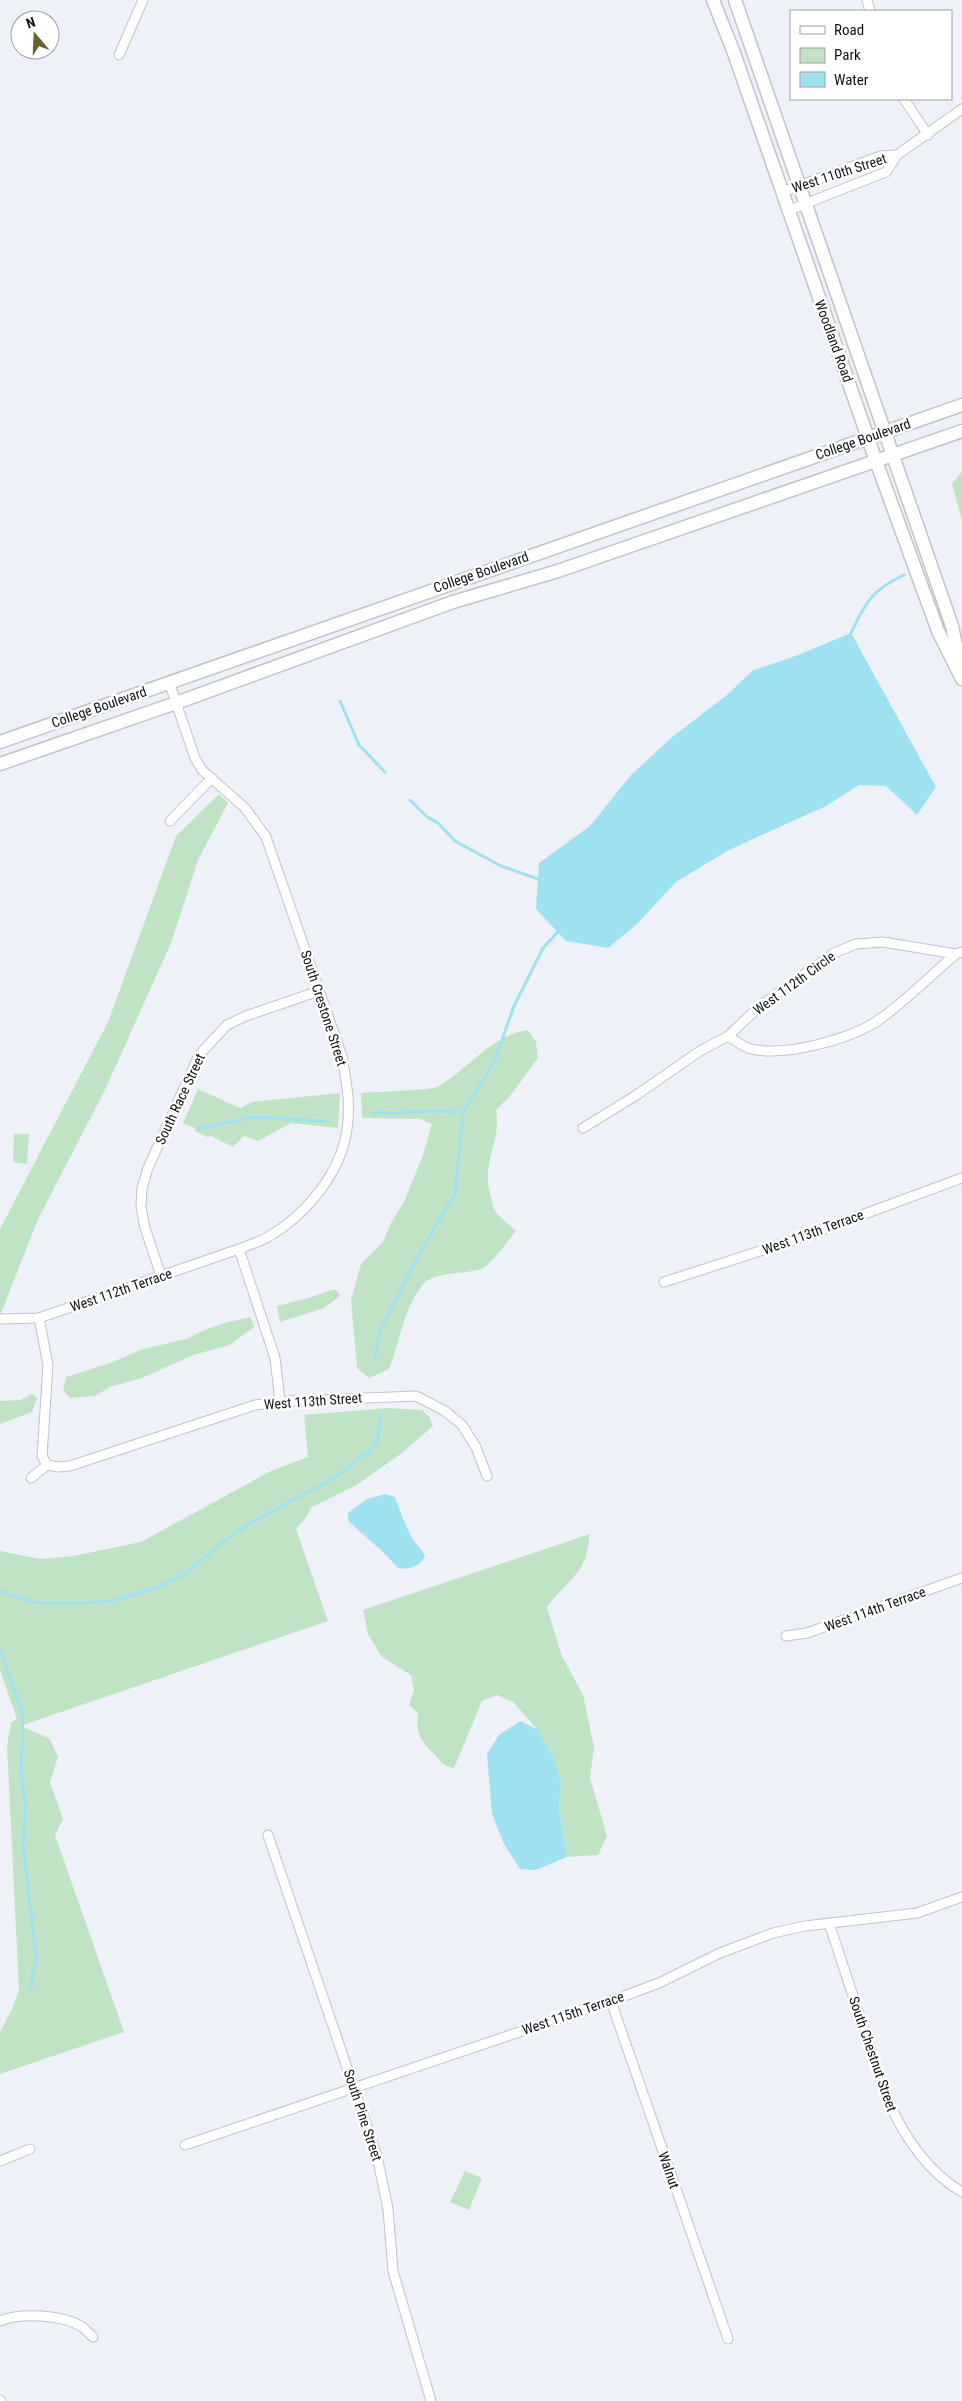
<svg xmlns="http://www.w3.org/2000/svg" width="962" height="2401" font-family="'Roboto Condensed',sans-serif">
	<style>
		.green { fill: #c0e3c6 }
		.water { fill: #9ee1f0 }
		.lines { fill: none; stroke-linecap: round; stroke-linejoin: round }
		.stream { stroke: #9ee1f0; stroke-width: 3 }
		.minor-casing { stroke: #c1c3ca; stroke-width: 11 }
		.secondary-casing { stroke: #c1c3ca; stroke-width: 15 }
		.minor { stroke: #fff; stroke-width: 9 }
		.secondary { stroke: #fff; stroke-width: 12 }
		.labels { text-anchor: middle; stroke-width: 5; stroke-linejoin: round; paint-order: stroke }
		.street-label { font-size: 14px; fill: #111214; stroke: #fff }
	</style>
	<rect width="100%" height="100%" fill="#eff1f8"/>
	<g class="green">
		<path d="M962,471V520L952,484Z"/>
		<path d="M219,794L228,803L198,860L171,943L105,1090L38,1219L0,1316V1229L108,1022L176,836Z"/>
		<path d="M528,1030L536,1042L538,1058L510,1096L496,1110C502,1143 480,1162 491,1197C492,1202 493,1208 496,1212C501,1219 510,1225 516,1231C507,1242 497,1257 486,1266C471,1277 434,1268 421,1287C403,1311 400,1342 389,1369L369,1378L357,1368L351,1300L361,1264L383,1242L392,1221L404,1202L423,1155L432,1124L420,1119L362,1118L361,1093C372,1092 432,1090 437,1087C468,1070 491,1035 528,1030Z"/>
		<path d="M198,1089L240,1108L252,1102L340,1093L338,1128L291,1123L258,1141L244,1136L233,1147L211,1136L207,1137L195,1131V1128L183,1123Z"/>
		<path d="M14,1134H29L27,1164L13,1162Z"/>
		<path d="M332,1290H336L340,1296L324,1308L280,1322L277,1306L308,1298Z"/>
		<path d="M251,1317L254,1327L230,1345L193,1355L142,1378L110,1387L95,1396L70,1398L63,1390L66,1377L110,1363L143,1349L186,1339L207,1329L228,1322Z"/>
		<path d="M32,1394L37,1398L32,1412L0,1424V1401L20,1400Z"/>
		<path d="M388,1408L422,1410L430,1418L433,1426L402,1453L355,1486L312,1507L305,1519L296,1529L328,1621L20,1726L49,1738L58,1757L50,1782L63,1819L55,1835L124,2032L0,2074V2032L12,2009L19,1990L7,1746L11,1722L17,1719L0,1670V1551L40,1559L73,1556L141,1542L273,1470L308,1457L304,1415Z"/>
		<path d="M590,1534C588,1543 588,1554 584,1561C576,1579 558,1591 547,1607L561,1654L583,1695L594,1747L590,1778L607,1836L598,1855L567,1857L559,1809L561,1781L554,1758L537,1729L513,1702L497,1695L482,1701L454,1768C440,1765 442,1762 432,1752C419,1738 416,1733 418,1713L409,1705L414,1690L411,1675L382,1657L368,1634L363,1610Z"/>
		<path d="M465,2171L482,2178L469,2210L450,2202Z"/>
	</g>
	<g class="water">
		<path d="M851,633L936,787L917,815L886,786L859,785L826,806L729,850L676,882L637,924L608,948L566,941L536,909L539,863L590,826L631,775L671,738L728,694L752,671L798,655Z"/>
		<path d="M385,1494L395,1497C400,1511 405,1525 412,1538C416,1545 422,1548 425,1557C419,1567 408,1570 398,1568L382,1551L348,1521V1513L367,1499Z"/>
		<path d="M520,1721L537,1729L554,1758L561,1781L559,1809L567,1857L536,1870L520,1869L504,1844L492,1814L487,1754L499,1735Z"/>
	</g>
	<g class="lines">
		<g class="stream">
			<path d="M851,633C865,603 873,589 904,575"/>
			<path d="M340,701L359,745L385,772"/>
			<path d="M410,800L426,816L438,823L455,841L501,866L538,879"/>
			<path d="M373,1113L442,1111L463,1113"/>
			<path d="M200,1129L253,1117L324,1121"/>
			<path d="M375,1357L381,1328L424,1246L455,1194L463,1113L494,1062L514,1006L543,948L558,932"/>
			<path d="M0,1591L36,1603H85L115,1600L155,1588L185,1574L219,1545L249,1524L338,1476L364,1454L370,1452L377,1442L381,1416"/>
			<path d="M0,1651L23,1714L21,1775L26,1806L23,1845L36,1955L31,1988"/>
		</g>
		<g class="minor-casing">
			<g id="minor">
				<path d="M867,0L870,11"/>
				<path d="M119,55L143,0"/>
				<path d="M904,99L928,135"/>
				<path d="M782,192L881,156L897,155"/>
				<path d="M787,211L886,172L897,155L962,109"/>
				<path d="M169,682L195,758L202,770L245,808L266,837L342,1056C346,1080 351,1104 347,1129C341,1173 306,1215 268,1237C259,1242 249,1245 239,1249L275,1358L280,1401"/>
				<path d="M170,821L212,778"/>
				<path d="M728,1036C735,1040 743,1047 751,1049C785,1057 852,1039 880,1019C907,1000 931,975 956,954"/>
				<path d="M583,1128L635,1096L700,1051L728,1036L760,1006L834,953L856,944L883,942L956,954L962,952"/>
				<path d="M161,1276L145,1228L141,1207L142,1188L148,1168L199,1055L227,1025L246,1016L319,991"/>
				<path d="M664,1282L797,1239L962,1178"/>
				<path d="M39,1318L48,1365L42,1456L47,1465"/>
				<path d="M0,1319L39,1318L239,1249"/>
				<path d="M47,1465L58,1467L70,1466L255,1405L290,1401L416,1396L445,1411L462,1425L476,1447L487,1476"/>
				<path d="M31,1478L47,1465"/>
				<path d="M786,1636L807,1633L962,1578"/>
				<path d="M268,1835L377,2156L388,2209L393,2271L431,2401"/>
				<path d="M829,1923L886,2096C902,2133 926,2171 962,2192"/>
				<path d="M611,2001L728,2339"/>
				<path d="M185,2145L611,2001L659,1983L720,1953L773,1933L805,1926L917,1913L962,1897"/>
				<path d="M0,2161L30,2149"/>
				<path d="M0,2321C20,2312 62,2315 81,2326C85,2329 89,2333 93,2337"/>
				<path d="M0,2400L1,2401"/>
			</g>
		</g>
		<g class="secondary-casing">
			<g id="secondary">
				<path d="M713,0L734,53L876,461L938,631L962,679"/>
				<path d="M735,0L952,626L960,664"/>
				<path d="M0,742L962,405"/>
				<path d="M0,764L176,703L453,602L558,571L962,431"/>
			</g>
		</g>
		<use href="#minor" class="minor"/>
		<use href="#secondary" class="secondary"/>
	</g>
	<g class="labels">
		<g class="street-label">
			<text transform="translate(839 173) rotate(-18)" y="5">West 110th Street</text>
			<text transform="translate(834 341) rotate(70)" y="5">Woodland Road</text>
			<text transform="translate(863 439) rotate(-19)" y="5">College Boulevard</text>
			<text transform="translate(481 572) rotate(-19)" y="5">College Boulevard</text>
			<text transform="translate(99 707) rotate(-19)" y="5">College Boulevard</text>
			<text transform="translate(794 983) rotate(-36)" y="5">West 112th Circle</text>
			<text transform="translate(324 1008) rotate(72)" y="5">South Crestone Street</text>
			<text transform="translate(180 1099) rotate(-65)" y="5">South Race Street</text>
			<text transform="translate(813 1232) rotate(-20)" y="5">West 113th Terrace</text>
			<text transform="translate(121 1290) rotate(-19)" y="5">West 112th Terrace</text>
			<text transform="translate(313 1401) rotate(-4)" y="5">West 113th Street</text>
			<text transform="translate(875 1609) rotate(-20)" y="5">West 114th Terrace</text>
			<text transform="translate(573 2013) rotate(-19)" y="5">West 115th Terrace</text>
			<text transform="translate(873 2054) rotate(71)" y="5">South Chestnut Street</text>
			<text transform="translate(363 2115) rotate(72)" y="5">South Pine Street</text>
			<text transform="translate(669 2170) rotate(71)" y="5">Walnut</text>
		</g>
	</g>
	<rect x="790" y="10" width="162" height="90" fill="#ffffff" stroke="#a0a0a1"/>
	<rect x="800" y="26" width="25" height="8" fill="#ffffff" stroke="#a0a0a1"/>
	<text x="834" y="35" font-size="15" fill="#111214">Road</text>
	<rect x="800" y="48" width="25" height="15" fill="#c0e3c6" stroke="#a0a0a1"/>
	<text x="834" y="60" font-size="15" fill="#111214">Park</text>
	<rect x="800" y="72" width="25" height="15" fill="#9ee1f0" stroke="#a0a0a1"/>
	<text x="834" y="85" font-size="15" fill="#111214">Water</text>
	<g transform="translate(35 35) rotate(341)"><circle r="24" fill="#ffffff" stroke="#a0a0a1"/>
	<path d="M0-4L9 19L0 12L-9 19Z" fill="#6a622f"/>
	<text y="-8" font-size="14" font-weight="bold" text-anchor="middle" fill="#111214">N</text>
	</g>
</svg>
